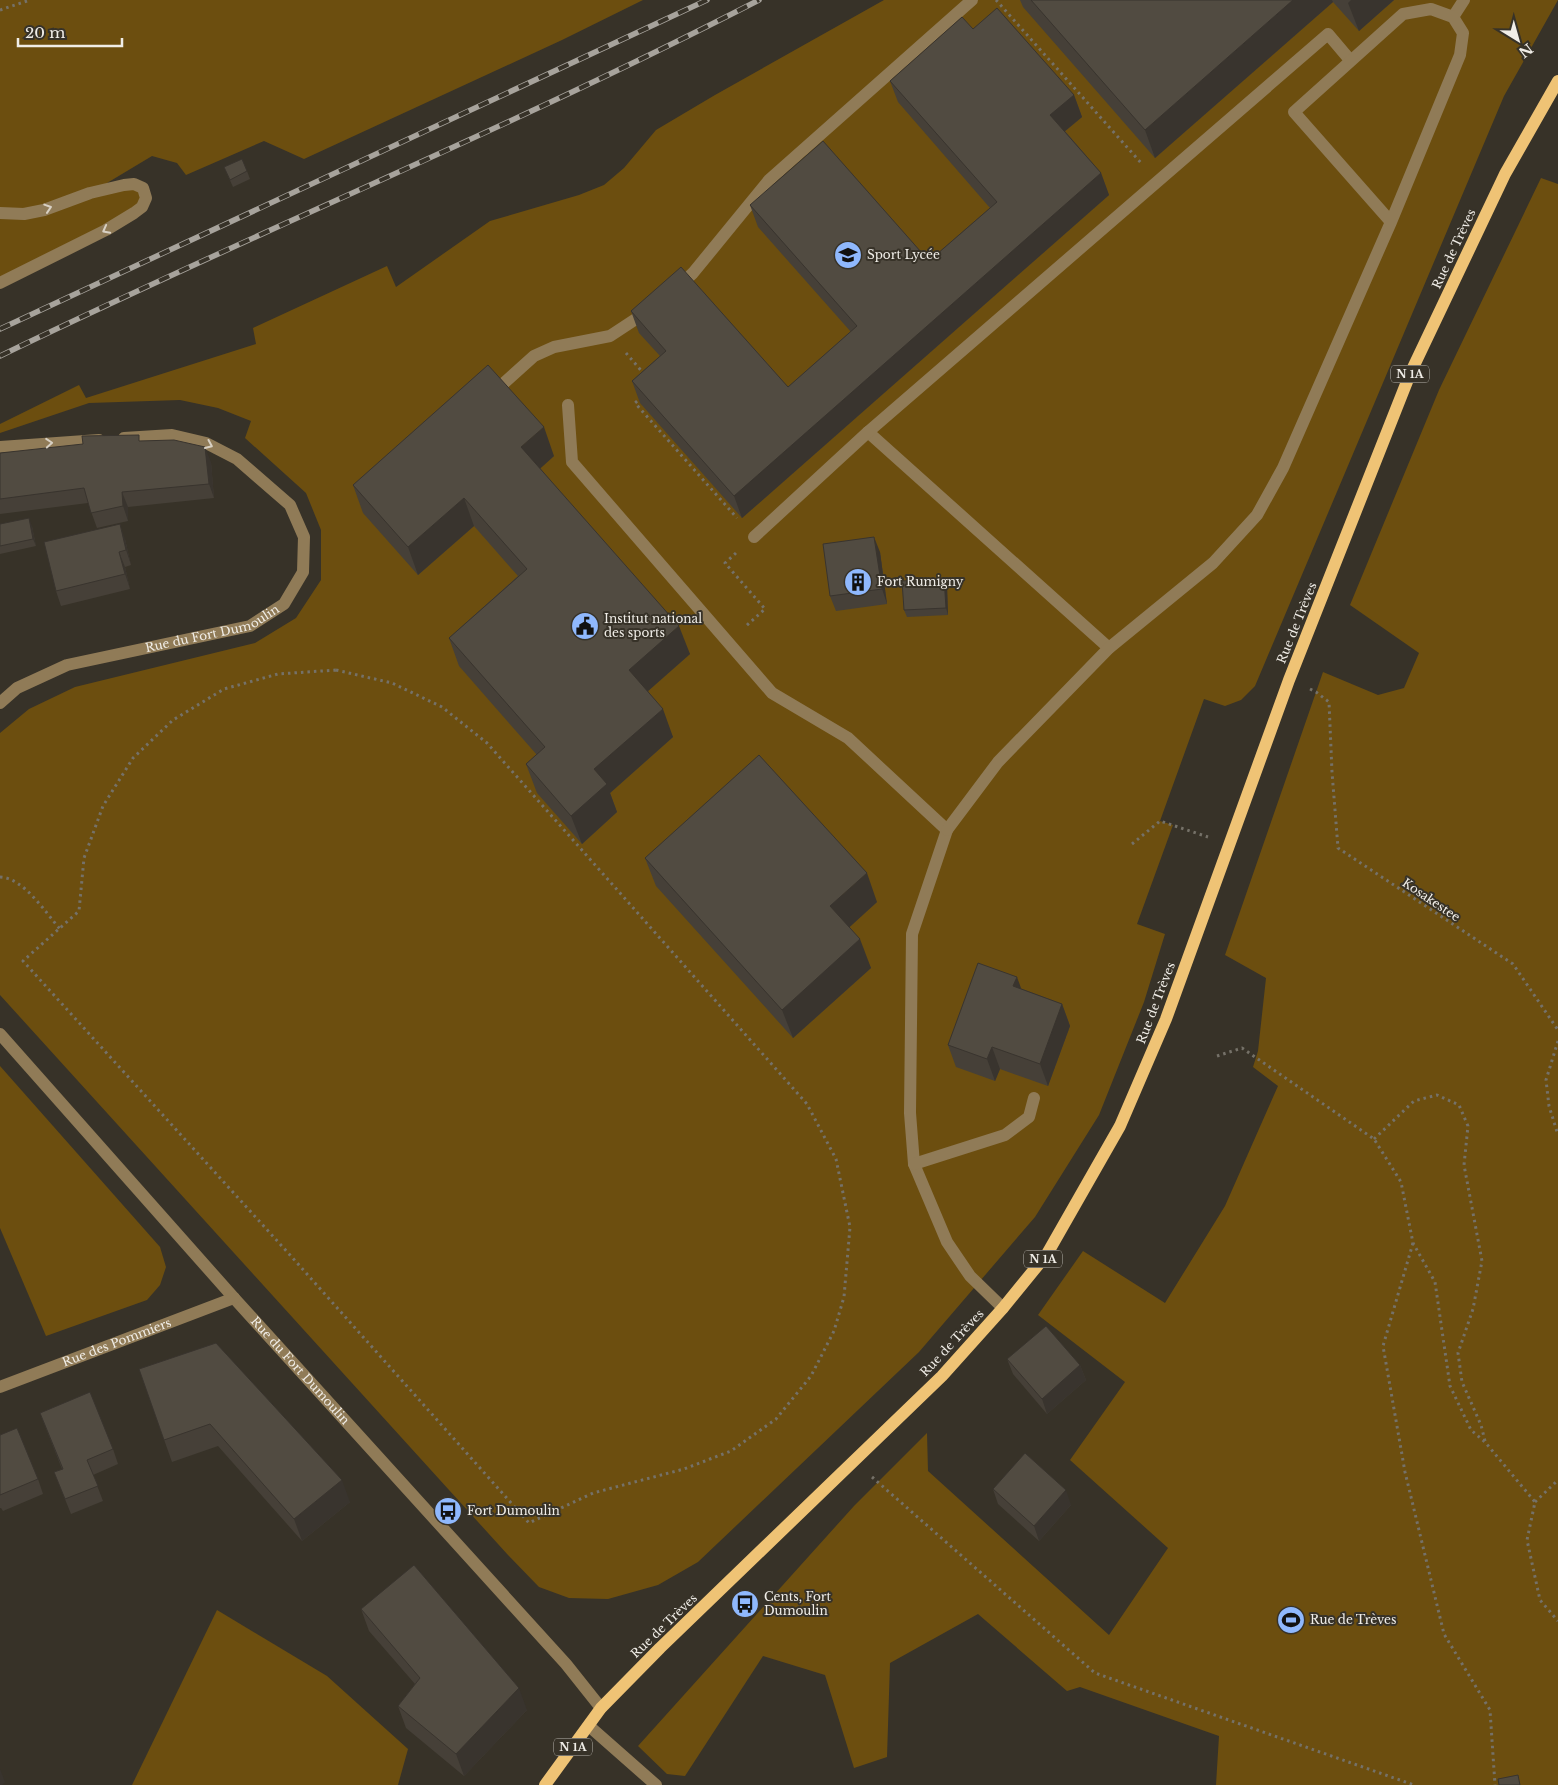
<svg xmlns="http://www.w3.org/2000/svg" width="1558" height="1785" font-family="'Libre Baskerville',serif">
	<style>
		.green { fill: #6c4e0f }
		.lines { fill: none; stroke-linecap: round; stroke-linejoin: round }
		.path { stroke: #757168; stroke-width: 3; stroke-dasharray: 2.5 4; stroke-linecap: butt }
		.minor { stroke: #907b57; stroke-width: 12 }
		.major { stroke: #efc375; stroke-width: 12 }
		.rail-casing { stroke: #a7a39c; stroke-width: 5.5 }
		.rail { stroke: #373228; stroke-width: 4; stroke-dasharray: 11; stroke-linecap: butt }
		.wall { fill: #464038 }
		.shaded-wall { fill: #39342e }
		.building { fill: #514b41; stroke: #39342e }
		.oneway { stroke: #d8d0c3 }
		.labels { text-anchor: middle; stroke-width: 4; stroke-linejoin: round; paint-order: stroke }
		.shield { fill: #373228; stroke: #b8b5ae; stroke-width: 1 }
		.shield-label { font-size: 11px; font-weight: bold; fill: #f0ede7 }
		.street-label { font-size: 12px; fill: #f0ede7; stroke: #373228 }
		.poi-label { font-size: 12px; fill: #f0ede7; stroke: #373228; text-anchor: start }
	</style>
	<rect width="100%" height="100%" fill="#373228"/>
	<g class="green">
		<path d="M0,0H643L562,40L304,159L264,141L186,175L177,163L152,156L92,192L143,188L142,207L0,283Z"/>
		<path d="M884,0H1558L1504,96L1255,686L1241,700L1225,706L1204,699L1160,821L1173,825L1137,924L1165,934L1144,1002L1099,1115L1035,1217L919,1352L698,1562L658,1585L608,1599L569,1598L539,1587L508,1555L0,995V733L29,709L75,687L255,643L296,618L321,580V530L306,493L245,438L251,421L218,408L180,400L89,403L0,433V424L79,385L86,398L256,344L253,328L387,266L396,287L490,221L579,195L604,185L624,168L656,130L715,95Z"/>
		<path d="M1541,178L1558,184V1785H1216L1219,1736L1080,1687L1067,1691L978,1614L890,1663L887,1757L854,1768L825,1675L763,1656L685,1776L667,1774L638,1746L854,1506L927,1433L928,1471L1109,1635L1168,1548L1070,1460L1125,1382L1038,1315L1083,1251L1165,1303L1225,1206L1278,1086L1253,1067L1258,1051L1266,978L1225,955L1323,672L1378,695L1404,688L1419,653L1350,605L1439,390Z"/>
		<path d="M0,1066L160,1247L166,1267L160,1285L147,1300L46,1336L0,1228Z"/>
		<path d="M217,1610L327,1676L408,1749L398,1785H132Z"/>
	</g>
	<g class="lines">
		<g class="path">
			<path d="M996,0L1142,164"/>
			<path d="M0,10L30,0"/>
			<path d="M626,353L645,375"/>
			<path d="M642,397L635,403L737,518"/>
			<path d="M736,553L725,563L765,609L746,626"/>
			<path d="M336,670L392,683L442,707L487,743L807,1104L836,1159L850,1227L844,1297L834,1331L811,1376L776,1419L731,1451L684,1469L593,1493L529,1523L290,1255L23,961L79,911L84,858L103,806L133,758L173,720L224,689L278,674Z"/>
			<path d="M1310,689L1316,692L1329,702L1332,772L1338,848L1513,964L1558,1030"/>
			<path d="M1132,844L1160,821L1208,837"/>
			<path d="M0,877C24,878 45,912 60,929"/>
			<path d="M1558,1041L1546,1080L1549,1106L1558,1135"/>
			<path d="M1217,1056L1242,1048L1374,1139L1401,1182L1413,1243L1435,1282L1450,1386L1471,1430L1485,1442L1535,1502L1527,1540L1540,1600L1558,1621"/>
			<path d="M1374,1139L1414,1101L1437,1095L1459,1105L1468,1126L1464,1165L1482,1261L1473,1309L1458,1353L1462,1382L1481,1425L1485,1441"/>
			<path d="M1413,1243L1383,1346L1405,1472L1444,1634L1490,1710L1495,1785"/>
			<path d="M872,1477L1095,1673L1414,1785"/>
			<path d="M1535,1502L1558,1480"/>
		</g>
		<g class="minor">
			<path d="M1453,17L1464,0"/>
			<path d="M0,213L24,214L44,210L90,193L124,185L134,184L143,188L146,198L142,207L134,213L106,230L0,283"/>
			<path d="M677,288L693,273L769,180L972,0"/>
			<path d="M504,383L534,356L554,347L610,336L648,311"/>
			<path d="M568,405L572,462L772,693L848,738L947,830L912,934L910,1113L914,1164L947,1242L970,1276L1003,1308"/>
			<path d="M868,432L1109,648"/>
			<path d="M0,447L99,440"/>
			<path d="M754,537L868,432L1328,34L1350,60"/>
			<path id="s1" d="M0,703L17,688L67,665L250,626L284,604L303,572L304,537L290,505L237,459L206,443L172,435L124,438"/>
			<path d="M947,830L998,762L1109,648L1213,563L1257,515L1283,468L1391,222L1460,55L1463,33L1453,17L1431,9L1403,14L1294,112L1391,222"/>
			<path id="s2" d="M0,1034L234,1298L566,1664L601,1708"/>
			<path d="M914,1164L1005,1135L1029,1117L1034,1098"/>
			<path id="s3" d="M0,1387L234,1298"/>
			<path d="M589,1726L656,1785"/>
		</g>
		<path class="major" d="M545,1785L601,1708L660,1648L942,1376L1003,1308L1047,1254L1120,1126L1166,1019L1289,680L1410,374L1505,174L1558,81"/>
		<g class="rail-casing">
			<g id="rail">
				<path d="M0,329L707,0"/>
				<path d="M0,356C251,234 511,128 759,0"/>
			</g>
		</g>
		<use href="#rail" class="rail"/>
	</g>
	<g class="wall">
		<path d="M1020,0H1394L1359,31L1333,2L1155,158L1023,7Z"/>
		<path d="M973,29L1074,95L1082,117L1065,131L1101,173L1109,195L742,518L640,403L632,381L660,356L639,333L631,311L788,387L851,332L758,227L750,205L929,261L990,208L898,102L890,81Z"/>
		<path d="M224,167L247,171L250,179L233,187Z"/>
		<path d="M141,441L211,462L214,498L128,507V521L97,528L88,503L0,514V453Z"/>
		<path d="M554,456L540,468L690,654L648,691L673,737L610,793L617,812L582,844L537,793L526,764L537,755L459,666L449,638L518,576L474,526L418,575L363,513L353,485Z"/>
		<path d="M0,524L32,526L36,546L0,554Z"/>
		<path d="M125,539L131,565L125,567L130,589L61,606L56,591Z"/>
		<path d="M880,552L887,604L836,611L830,596Z"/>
		<path d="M947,586L948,615L907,617L904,610Z"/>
		<path d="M645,858L877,902L849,927L871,968L793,1038L656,886Z"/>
		<path d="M1022,989L1062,1004L1070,1026L1048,1086L1000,1069L995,1081L956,1067L948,1045Z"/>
		<path d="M1007,1359L1080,1365L1086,1380L1047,1414L1013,1374Z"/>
		<path d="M139,1369L350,1502L302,1541L218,1446L172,1462Z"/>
		<path d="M40,1413L113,1449L118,1464L93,1475L103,1501L71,1514L54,1472L62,1469Z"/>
		<path d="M0,1435L38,1479L43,1494L3,1511L1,1508H0Z"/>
		<path d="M993,1489L1071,1505L1039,1541L998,1504Z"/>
		<path d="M361,1609L527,1710L464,1776L406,1728L398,1706L415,1684L369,1631Z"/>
	</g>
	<g class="shaded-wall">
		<path d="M1293,0H1332L1333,2L1155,158L1145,130Z"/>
		<path d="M1351,0H1394L1359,31L1348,3Z"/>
		<path d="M1074,95L1082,117L1058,137L1050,115Z"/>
		<path d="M1101,173L1109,195L742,518L734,496Z"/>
		<path d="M544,427L554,456L532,476L521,447Z"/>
		<path d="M205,447L211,462L214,498L209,484Z"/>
		<path d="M122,492L128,507V521L123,506Z"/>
		<path d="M464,498L474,526L418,575L408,547Z"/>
		<path d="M29,518L32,526L36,546L33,539Z"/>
		<path d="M120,524L125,539L131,565L126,550Z"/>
		<path d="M874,537L880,552L887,604L882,589Z"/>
		<path d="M119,552L125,567L130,589L125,574Z"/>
		<path d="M944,578L947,586L948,615L946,608Z"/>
		<path d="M679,626L690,654L639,699L629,670Z"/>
		<path d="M663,709L673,737L610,793L617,812L582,844L571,816L594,769Z"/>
		<path d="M867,873L877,902L841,935L830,906Z"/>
		<path d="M860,939L871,968L793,1038L782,1010Z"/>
		<path d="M1017,977L1025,999L1013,986Z"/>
		<path d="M1062,1004L1070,1026L1048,1086L1040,1064Z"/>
		<path d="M992,1047L1000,1069L995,1081L987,1059Z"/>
		<path d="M1080,1365L1086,1380L1047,1414L1042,1399Z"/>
		<path d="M342,1480L350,1502L302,1541L294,1519Z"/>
		<path d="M1066,1490L1071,1505L1039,1541L1034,1526Z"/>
		<path d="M519,1688L527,1710L464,1776L456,1754Z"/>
		<path d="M0,1769L5,1782L2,1785H0Z"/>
	</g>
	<g class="building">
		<path d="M1031,0H1293L1145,130Z"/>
		<path d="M997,8L1074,95L1050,115L1101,173L734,496L632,381L666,351L631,311L681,267L788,387L857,326L750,205L823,141L929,261L997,202L890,81L962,17L973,29Z"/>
		<path d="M242,159L247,171L230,180L224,167Z"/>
		<path d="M488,365L544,427L521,447L679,626L629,670L663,709L594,769L607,784L571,816L526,764L545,747L449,638L527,569L464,498L408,547L353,485Z"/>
		<path d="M139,435V441L174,440L205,447L209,484L122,492L123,506L91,513L84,488L0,499V453L83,444L82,436Z"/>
		<path d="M29,518L33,539L0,546V524Z"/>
		<path d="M120,524L126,550L119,552L125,574L56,591L44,542Z"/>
		<path d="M874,537L882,589L830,596L823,544Z"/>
		<path d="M944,578L946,608L904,610L902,581Z"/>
		<path d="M759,755L867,873L830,906L860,939L782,1010L645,858Z"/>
		<path d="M978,963L1017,977L1013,986L1062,1004L1040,1064L992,1047L987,1059L948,1045Z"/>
		<path d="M1046,1326L1080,1365L1042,1399L1007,1359Z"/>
		<path d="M216,1343L342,1480L294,1519L210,1424L164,1440L139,1369Z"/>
		<path d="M90,1392L113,1449L87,1460L98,1486L65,1499L54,1472L63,1469L40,1413Z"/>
		<path d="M17,1428L38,1479L0,1495V1435Z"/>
		<path d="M1025,1453L1066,1490L1034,1526L993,1489Z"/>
		<path d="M414,1565L519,1688L456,1754L398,1706L420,1678L361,1609Z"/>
		<path d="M1518,1775L1520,1785H1499L1498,1779Z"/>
	</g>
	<defs><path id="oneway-chevron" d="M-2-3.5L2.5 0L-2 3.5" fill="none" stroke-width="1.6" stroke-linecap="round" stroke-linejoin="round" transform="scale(1.25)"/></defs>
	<g class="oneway">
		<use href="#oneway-chevron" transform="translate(48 208) rotate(-18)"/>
		<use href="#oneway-chevron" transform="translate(106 230) rotate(152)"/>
		<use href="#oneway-chevron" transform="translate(49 443) rotate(-4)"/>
		<use href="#oneway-chevron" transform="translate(209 445) rotate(24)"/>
	</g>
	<defs>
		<g id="school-disc" transform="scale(1.4375)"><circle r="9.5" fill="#8fb8fd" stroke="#373228"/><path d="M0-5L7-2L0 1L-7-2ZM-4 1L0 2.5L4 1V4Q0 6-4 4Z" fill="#111"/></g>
		<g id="building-disc" transform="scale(1.4375)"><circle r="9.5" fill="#8fb8fd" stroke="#373228"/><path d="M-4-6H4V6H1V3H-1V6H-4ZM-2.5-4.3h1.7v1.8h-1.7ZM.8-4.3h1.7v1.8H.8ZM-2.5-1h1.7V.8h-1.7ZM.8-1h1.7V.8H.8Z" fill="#111"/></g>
		<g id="civic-disc" transform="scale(1.4375)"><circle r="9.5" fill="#8fb8fd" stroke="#373228"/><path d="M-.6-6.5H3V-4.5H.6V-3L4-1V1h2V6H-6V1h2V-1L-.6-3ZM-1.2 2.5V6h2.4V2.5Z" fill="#111"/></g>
		<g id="bus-disc" transform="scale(1.4375)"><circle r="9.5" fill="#8fb8fd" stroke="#373228"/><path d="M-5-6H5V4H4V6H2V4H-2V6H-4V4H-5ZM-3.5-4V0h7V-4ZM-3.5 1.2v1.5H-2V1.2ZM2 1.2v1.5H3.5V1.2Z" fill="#111"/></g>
		<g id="stadium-disc" transform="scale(1.4375)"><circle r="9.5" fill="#8fb8fd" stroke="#373228"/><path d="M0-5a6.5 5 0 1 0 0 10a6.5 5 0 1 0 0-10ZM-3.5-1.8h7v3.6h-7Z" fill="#111"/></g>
	</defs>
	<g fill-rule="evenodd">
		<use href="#school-disc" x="848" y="255"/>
		<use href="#building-disc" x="858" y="582"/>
		<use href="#civic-disc" x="585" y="626"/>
		<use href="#bus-disc" x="448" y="1511"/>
		<use href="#bus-disc" x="745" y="1604"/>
		<use href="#stadium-disc" x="1291" y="1620"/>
	</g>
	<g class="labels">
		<g class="shield">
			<rect x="1391" y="365.5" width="38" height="17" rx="4"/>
			<rect x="1024" y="1250.5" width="38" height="17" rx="4"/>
			<rect x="554" y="1738.5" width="38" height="17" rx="4"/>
		</g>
		<g class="shield-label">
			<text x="1410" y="378">N 1A</text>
			<text x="1043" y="1263">N 1A</text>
			<text x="573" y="1751">N 1A</text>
		</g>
		<g class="street-label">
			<text transform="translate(1454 249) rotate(-65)" y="4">Rue de Trèves</text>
			<text transform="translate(1297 623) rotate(-68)" y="4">Rue de Trèves</text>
			<text dy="4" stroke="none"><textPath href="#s1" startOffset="228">Rue du Fort Dumoulin</textPath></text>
			<text transform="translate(1431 900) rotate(34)" y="4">Kosakestee</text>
			<text transform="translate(1156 1003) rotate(-69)" y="4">Rue de Trèves</text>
			<text dy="4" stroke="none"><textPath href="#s3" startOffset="125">Rue des Pommiers</textPath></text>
			<text transform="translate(952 1343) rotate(-47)" y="4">Rue de Trèves</text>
			<text dy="4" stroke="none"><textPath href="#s2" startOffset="451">Rue du Fort Dumoulin</textPath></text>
			<text transform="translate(664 1626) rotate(-44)" y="4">Rue de Trèves</text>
		</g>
		<g class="poi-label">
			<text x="867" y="259">Sport Lycée</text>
			<text x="877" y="586">Fort Rumigny</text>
			<text x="604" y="623">Institut national<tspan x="604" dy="14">des sports</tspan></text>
			<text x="467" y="1515">Fort Dumoulin</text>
			<text x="764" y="1601">Cents, Fort<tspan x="764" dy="14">Dumoulin</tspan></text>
			<text x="1310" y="1624">Rue de Trèves</text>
		</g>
	</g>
	<g transform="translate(1518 40) rotate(143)" stroke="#373228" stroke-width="4" paint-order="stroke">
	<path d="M0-4L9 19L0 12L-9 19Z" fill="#f0ede7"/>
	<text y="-8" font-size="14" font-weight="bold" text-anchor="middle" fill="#f0ede7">N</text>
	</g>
	<path d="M18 38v8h104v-8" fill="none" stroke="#f0ede7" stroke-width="2.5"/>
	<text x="25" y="38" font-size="15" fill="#f0ede7" stroke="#373228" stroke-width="4" paint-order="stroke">20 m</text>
</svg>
